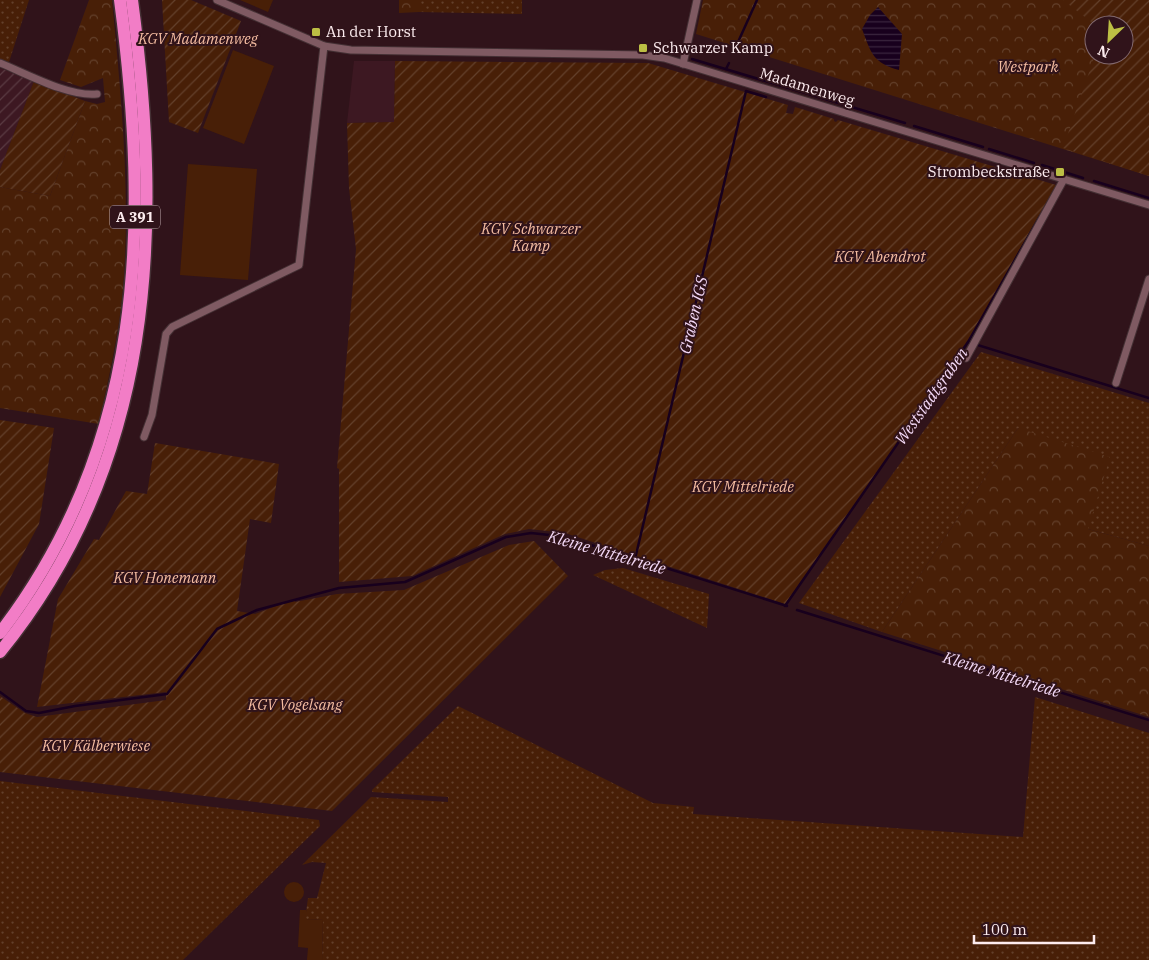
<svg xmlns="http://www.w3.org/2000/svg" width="1149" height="960" font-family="'IBM Plex Serif',serif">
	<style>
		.built { fill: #3d1822 }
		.industrial { fill: url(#industrial-furrows) }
		.grass { fill: url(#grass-dots) }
		.forest { fill: url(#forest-crowns); fill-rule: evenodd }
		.garden { fill: url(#garden-furrows) }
		.pitch { fill: #481f07 }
		.water { fill: url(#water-rules) }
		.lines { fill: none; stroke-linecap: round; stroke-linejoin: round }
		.stream { stroke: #18001d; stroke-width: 2.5 }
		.street-casing { stroke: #443034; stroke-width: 9 }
		.highway-casing { stroke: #443034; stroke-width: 15 }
		.street { stroke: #7f5a62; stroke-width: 7 }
		.highway { stroke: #f27dc6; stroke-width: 12 }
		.poi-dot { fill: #bcbf44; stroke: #30131a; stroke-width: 2 }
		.labels { text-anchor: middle; stroke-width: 4; stroke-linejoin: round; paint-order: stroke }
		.shield { fill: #30131a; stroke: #bfaaae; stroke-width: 1 }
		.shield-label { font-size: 14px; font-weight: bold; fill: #fcebee }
		.poi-label { font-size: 15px; fill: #fcebee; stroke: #30131a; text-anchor: start }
		.park-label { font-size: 15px; font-style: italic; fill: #f4bca1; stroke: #30131a }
		.street-label { font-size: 15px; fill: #fcebee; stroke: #30131a }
		.water-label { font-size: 16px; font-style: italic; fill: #f4d9f7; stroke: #30131a }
	</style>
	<defs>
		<pattern id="industrial-furrows" width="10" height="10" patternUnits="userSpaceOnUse" patternTransform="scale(1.25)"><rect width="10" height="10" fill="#3d1822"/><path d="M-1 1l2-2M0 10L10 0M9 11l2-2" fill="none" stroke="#5a3a42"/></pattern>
		<pattern id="grass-dots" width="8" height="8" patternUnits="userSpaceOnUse" patternTransform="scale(1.25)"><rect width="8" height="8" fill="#481f07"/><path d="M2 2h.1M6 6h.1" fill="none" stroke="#63402b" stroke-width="1.8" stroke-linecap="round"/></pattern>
		<pattern id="forest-crowns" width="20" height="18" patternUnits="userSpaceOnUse" patternTransform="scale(1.25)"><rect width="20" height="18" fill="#481f07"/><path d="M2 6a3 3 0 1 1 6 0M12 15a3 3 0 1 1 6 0" fill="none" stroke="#63402b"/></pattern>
		<pattern id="garden-furrows" width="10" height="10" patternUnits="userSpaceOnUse" patternTransform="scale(1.25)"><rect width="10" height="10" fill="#481f07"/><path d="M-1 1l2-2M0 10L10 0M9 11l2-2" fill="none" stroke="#63402b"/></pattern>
		<pattern id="water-rules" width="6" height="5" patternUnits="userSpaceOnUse" patternTransform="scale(1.25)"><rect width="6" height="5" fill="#18001d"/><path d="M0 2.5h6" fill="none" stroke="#3a253e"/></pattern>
	</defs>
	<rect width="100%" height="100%" fill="#30131a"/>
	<path class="built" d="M354,61H395L394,122L347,123Z"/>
	<path class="industrial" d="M0,68L34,81L0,170Z"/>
	<g class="grass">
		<path d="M0,0H29L9,62L0,59Z"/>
		<path d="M419,0H522V14L419,12Z"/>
		<path d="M981,352L1149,403V546L1088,529L1018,428L882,632L799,603Z"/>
		<path d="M623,568L709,594L707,628L593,575L605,570Z"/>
		<path d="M1035,697L1149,733V960H322L323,920L305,919L308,898H317L326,863L312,862L302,865L371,797L448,802V797L372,792V790L458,706L653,803L694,807L693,814L1023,837Z"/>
		<path d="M0,781L319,820L320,826L183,960H0Z"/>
	</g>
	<g class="forest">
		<path d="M89,0H112C121,96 131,193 123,289C119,335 108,380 99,424L0,408V187L50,196L85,101L97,104L105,102L103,78L81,87L60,80Z"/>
		<path d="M399,0H419V12L399,13Z"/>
		<path d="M703,0H1149V176L696,34ZM1094,25H1124V55H1094Z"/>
		<path d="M1018,428L1110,457L1088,529L1149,546V717L882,632Z"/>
	</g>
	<g class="garden">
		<path d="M162,0H191L241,21L198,133L169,122Z"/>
		<path d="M1063,0H1149V176L1063,148L1095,55H1124V25H1095Z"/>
		<path d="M395,61L648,63L788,105L786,113L793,114L795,107L834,119V121L836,122L838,120L1056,185L960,355L785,604L565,533L529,529L505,534L412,576L339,582V469L337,468L356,249L349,188L347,123L394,122Z"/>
		<path d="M34,81L85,101L50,196L0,187V170Z"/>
		<path d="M0,420L54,428L39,524L0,597Z"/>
		<path d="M155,443L279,464L271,523L250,519L237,611L255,614L295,599V602L337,594L404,590L509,545L534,541L568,576L332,811L0,772V696L25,713L37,717L166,700V692L37,707L58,599L94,539L99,540L126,491L147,494Z"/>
	</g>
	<g class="pitch">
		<path d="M240,0H273L268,12Z"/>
		<path d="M233,50L274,66L244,144L203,128Z"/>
		<path d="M188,164L257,169L248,280L180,275Z"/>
		<circle cx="294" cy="892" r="10"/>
		<path d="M300,910H306V919L323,920L322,960H307L308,948L298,947Z"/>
	</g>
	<path class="water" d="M878,7L902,34L899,70C873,63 871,53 862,29L870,15Z"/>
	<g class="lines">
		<g class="stream">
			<path d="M734,51L757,0"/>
			<path d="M692,59L905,123"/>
			<path d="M726,69L729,63"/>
			<path d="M914,126L983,147"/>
			<path d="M989,149L1034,163"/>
			<path d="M1042,165L1083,178"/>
			<path d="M1094,181L1149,198"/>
			<path d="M968,342L1040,216"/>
			<path d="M635,559L746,91L766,97"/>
			<path d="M785,606L968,342L1149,398"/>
			<path d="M797,610L1149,720"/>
			<path d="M0,692L26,711L39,713L75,706L167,694L217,629L257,610L339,588L405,582L506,537L531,533L559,536L612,551L787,606"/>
		</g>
		<g class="street-casing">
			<g id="street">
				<path d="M217,0L324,46L351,50L643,55L664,58L1149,205"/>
				<path d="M0,63C27,74 69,97 97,94"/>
				<path d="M683,64L697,0"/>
				<path d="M966,358L1064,179"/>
				<path d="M1116,383L1149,279"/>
				<path d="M144,437L152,415L166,334L172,327L299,265L324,46"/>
			</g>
		</g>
		<g class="highway-casing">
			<g id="highway">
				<path d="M0,633C145,444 150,226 120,0"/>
				<path d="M0,652C155,462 163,232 132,0"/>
			</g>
		</g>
		<use href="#street" class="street"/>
		<use href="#highway" class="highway"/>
	</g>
	<g class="poi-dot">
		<rect x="311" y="27" width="10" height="10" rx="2.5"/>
		<rect x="638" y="43" width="10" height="10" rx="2.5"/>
		<rect x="1055" y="167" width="10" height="10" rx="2.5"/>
	</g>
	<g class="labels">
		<rect class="shield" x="110" y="205.5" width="50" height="23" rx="4"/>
		<g class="shield-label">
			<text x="135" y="222">A 391</text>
		</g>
		<g class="poi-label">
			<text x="326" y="37">An der Horst</text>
			<text x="653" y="53">Schwarzer Kamp</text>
			<text x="1050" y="177" text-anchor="end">Strombeckstraße</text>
		</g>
		<g class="park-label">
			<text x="198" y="44">KGV Madamenweg</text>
			<text x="1028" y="72">Westpark</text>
			<text x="531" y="234">KGV Schwarzer<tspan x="531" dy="17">Kamp</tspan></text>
			<text x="880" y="262">KGV Abendrot</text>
			<text x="743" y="492">KGV Mittelriede</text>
			<text x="165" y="583">KGV Honemann</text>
			<text x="295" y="710">KGV Vogelsang</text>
			<text x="96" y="751">KGV Kälberwiese</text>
		</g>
		<g class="street-label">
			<text transform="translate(807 87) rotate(17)" y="5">Madamenweg</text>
		</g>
		<g class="water-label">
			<text transform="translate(693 315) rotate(-77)" y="6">Graben IGS</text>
			<text transform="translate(931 396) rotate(-55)" y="6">Weststadtgraben</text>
			<text transform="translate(607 552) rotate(16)" y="6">Kleine Mittelriede</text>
			<text transform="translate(1002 674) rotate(17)" y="6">Kleine Mittelriede</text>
		</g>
	</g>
	<g transform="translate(1109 40) rotate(205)"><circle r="24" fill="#30131a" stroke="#82696f"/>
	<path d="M0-4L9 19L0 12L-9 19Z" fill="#bcbf44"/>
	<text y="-8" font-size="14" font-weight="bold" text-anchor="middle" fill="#fcebee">N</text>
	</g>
	<path d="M974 935v8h120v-8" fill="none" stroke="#fcebee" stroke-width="2.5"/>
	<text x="982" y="935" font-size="15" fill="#fcebee" stroke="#30131a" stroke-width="4" paint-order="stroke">100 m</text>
</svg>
